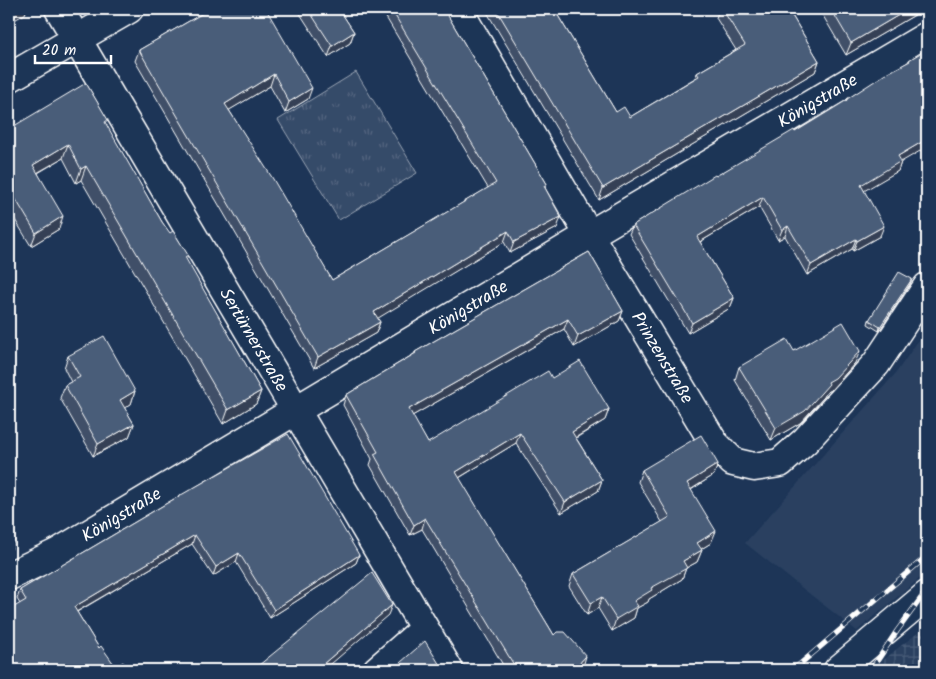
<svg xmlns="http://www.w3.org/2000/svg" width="936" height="679" font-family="Kalam,sans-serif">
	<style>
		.built { fill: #2a4161 }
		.industrial { fill: url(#industrial-grid) }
		.grass { fill: url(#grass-tufts); stroke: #9aa5b4 }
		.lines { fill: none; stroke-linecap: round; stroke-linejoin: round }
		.street-casing { stroke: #fff; stroke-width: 31 }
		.secondary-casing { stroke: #fff; stroke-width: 31 }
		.street { stroke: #1d3557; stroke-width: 28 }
		.secondary { stroke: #1d3557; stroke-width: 28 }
		.rail-casing { stroke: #fff; stroke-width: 5.5 }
		.rail { stroke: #1d3557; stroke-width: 4; stroke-dasharray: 11; stroke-linecap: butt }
		.wall { fill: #405068; stroke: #fff }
		.shaded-wall { fill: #344155; stroke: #fff }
		.building { fill: #4a5d79; stroke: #fff }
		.labels { text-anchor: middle; stroke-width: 4; stroke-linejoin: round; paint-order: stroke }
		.street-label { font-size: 18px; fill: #fff; stroke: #1d3557 }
	</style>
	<defs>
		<pattern id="industrial-grid" width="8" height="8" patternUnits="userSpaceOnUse" patternTransform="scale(1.25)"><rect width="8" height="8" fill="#2a4161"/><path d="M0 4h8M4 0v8" fill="none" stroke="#4a5e79"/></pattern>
		<pattern id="grass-tufts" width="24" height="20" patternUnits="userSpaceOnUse" patternTransform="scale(1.25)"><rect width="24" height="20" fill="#364b69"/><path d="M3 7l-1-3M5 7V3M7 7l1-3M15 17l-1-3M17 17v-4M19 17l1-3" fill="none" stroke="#546680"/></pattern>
	</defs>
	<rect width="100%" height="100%" fill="#1d3557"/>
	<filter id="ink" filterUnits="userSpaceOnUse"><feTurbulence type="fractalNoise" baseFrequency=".02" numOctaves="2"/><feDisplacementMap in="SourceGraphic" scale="10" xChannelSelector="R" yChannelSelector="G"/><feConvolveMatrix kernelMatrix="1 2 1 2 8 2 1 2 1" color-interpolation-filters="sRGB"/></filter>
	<g filter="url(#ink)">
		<path class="built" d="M927,328V572L857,631L745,543L896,373Z"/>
		<path class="industrial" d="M927,626V670H872L898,648Z"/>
		<path class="grass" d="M356,72L417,173L339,220L278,120Z"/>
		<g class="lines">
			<g class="street-casing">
				<g id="street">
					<path id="s1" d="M59,9L449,670"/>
					<path id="s2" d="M458,9L589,235L714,443L733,462L754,467L780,463L805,441L876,364L927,287"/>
					<path id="s3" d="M9,576L57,553L589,235L927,36"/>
					<path d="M377,670L424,629"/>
				</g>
			</g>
			<g class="secondary-casing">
				<g id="secondary">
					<path d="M9,78L129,9"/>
					<path d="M838,670L927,595"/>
				</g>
			</g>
			<use href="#street" class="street"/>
			<use href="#secondary" class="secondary"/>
			<g class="rail-casing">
				<g id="rail">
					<path d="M793,670L927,556"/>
					<path d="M871,670L897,631L927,590"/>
				</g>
			</g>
			<use href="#rail" class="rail"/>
		</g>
		<g class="wall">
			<path d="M210,9L308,99L285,113L270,86L229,110L332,280L488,188L381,9H444L547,184L545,188L557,228L510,253L504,242L377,318L380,322L376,333L314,368L135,61L139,50Z"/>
			<path d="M297,9H339L354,32L350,43L328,57Z"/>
			<path d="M485,9H554L616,112L630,117L695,78L697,73L736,50L716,18L719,9H788L819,61L815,72L599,200Z"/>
			<path d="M819,9H925L846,55Z"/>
			<path d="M927,49L901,162L898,171L864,190L880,236L853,251L852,249L807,275L785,236L778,240L759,207L700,242L734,298L730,308L688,333L629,234L633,225L716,176L795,132L846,101L847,99L908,62L909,60Z"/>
			<path d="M106,125L162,222L186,260L261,391L256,404L223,424L81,180L76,183L63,158L38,173L59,229L31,246L9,210V129Z"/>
			<path d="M589,252L623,311L619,321L574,347L564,329L412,416L428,443L552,378L609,409L605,420L576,438L602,480L598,491L561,513L516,443L459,478L554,635L583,667L579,670H506L422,529L410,535L370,465L372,459L343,405L346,395L414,354L415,352Z"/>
			<path d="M912,279L910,284L879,331L868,324L869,320Z"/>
			<path d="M794,351L855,363L831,390L826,393L824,397L800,423L771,440L735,380L739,367Z"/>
			<path d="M68,356L135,391L131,404L124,407L134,424L129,437L93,456L60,398L65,385L71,382L64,368Z"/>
			<path d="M718,464L714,475L691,490L711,543L701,549L702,550L697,562L686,568L682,579L649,599L648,602L637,608L634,618L612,631L598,608L587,615L569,586L573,574L662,522L638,482L642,470Z"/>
			<path d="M174,499L359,555L356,563L270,618L236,562L213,576L192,544L77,612L99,648L116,667L131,670H9L20,604L17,599L20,590Z"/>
		</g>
		<g class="shaded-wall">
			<path d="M9,9H27L25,14L9,23Z"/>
			<path d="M909,9H925L846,55L851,43Z"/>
			<path d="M354,32L350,43L328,57L332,46Z"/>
			<path d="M819,61L815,72L599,200L603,188Z"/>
			<path d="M274,74L270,86L221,115L225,104Z"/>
			<path d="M312,88L308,99L285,113L289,102Z"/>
			<path d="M927,139V147L901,162L898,171L857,195L861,185L898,156Z"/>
			<path d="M68,144L63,158L28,178L33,165Z"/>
			<path d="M86,166L81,180L76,183L81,169Z"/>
			<path d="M763,197L759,207L693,246L697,237Z"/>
			<path d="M63,216L59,229L31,246L36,233Z"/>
			<path d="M561,217L557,228L510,253L514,242Z"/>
			<path d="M788,226L785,236L778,240L782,230Z"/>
			<path d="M884,226L880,236L853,251L857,241Z"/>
			<path d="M508,231L504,242L370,323L374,312Z"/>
			<path d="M856,239L852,249L807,275L811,265Z"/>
			<path d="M912,279L910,284L879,331L880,327Z"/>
			<path d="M734,298L730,308L688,333L692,323Z"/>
			<path d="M623,311L619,321L574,347L578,336Z"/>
			<path d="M568,319L564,329L405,420L409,409Z"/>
			<path d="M380,322L376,333L314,368L318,357Z"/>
			<path d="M860,351L855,363L831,390L826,393L824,397L800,423L771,440L776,428L828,382Z"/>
			<path d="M135,391L131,404L116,413L120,400Z"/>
			<path d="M261,391L256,404L223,424L228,410Z"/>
			<path d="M609,409L605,420L568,442L572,432Z"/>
			<path d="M134,424L129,437L93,456L98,444Z"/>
			<path d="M520,433L516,443L452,482L456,472Z"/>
			<path d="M718,464L714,475L682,495L687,483Z"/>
			<path d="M602,480L598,491L561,513L565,502Z"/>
			<path d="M425,518L422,529L410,535L414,525Z"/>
			<path d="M716,531L711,543L693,554L697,543Z"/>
			<path d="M195,535L192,544L71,615L74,607Z"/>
			<path d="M14,540L10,552L9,553V543Z"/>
			<path d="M702,550L697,562L686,568L682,579L649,599L648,602L637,608L634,618L612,631L616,619L634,601L651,588L683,561Z"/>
			<path d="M239,553L236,562L213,576L216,567Z"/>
			<path d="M359,555L356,563L270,618L274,610Z"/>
			<path d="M602,597L598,608L587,615L591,603Z"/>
			<path d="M392,605L388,615L324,670H316Z"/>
			<path d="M586,656L583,667L579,670H573Z"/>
		</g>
		<g class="building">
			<path d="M210,9H266L312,88L289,102L274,74L225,104L273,179L332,280L496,183L391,9H444L547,184L544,186L561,217L514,242L508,231L374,312L380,322L318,357L139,50Z"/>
			<path d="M308,9H339L354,32L332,46Z"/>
			<path d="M496,9H554L616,112L624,107L630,117L699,76L697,73L745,45L722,9H788L819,61L603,188Z"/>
			<path d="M831,9H909L851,43Z"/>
			<path d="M927,49V139L898,156L901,161L861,185L884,226L857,241L856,239L811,265L788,226L782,230L763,197L697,237L734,298L692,323L633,225L715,175L716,176L794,130L795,132L847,100V99L884,75L910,61L909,60Z"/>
			<path d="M86,83L108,120L105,122L162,222L170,233L173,231L188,255L185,257L261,391L228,410L86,166L81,169L68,144L33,165L63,216L36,233L9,188V129Z"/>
			<path d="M589,252L623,311L578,336L568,319L409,409L428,443L548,371L552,378L580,361L609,409L572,432L602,480L565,502L520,433L456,472L554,635L557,632H565L586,656L573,670H517L425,518L414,525L374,454L378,452L346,395L416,353L415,352Z"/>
			<path d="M899,272L912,279L880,327L869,320Z"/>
			<path d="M843,322L860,351L835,378L828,382L829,384L805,411L776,428L739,367L787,339L794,351Z"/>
			<path d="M104,336L135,391L120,400L134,424L98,444L65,385L80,377L68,356Z"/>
			<path d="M288,434L359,555L274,610L239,553L216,567L195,535L74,607L99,648L101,646L116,667L110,670H9V610L26,600L20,590L174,499Z"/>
			<path d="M701,435L718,464L687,483L716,531L697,543L702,550L683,561L687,568L651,588L652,590L634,601L638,606L616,619L602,597L591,603L573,574L670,517L642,470Z"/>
			<path d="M9,530L14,540L9,543Z"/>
			<path d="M372,573L392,605L316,670H253Z"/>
			<path d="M425,641L443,670H392Z"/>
			<path d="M123,662L131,670H110Z"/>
		</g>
	</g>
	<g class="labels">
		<g class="street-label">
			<text dy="6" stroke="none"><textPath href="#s3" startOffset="938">Königstraße</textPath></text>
			<text dy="6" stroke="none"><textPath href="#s3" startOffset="532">Königstraße</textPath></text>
			<text dy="6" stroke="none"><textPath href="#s1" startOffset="384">Sertürnerstraße</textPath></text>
			<text dy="6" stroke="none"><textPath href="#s2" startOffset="404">Prinzenstraße</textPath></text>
			<text dy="6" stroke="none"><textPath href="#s3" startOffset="128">Königstraße</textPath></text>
		</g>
	</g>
	<rect width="936" height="679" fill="none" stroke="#1d3557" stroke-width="30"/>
	<rect x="15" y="15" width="906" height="649" fill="none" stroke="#fff" stroke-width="2" filter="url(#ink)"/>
	<path d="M35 55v8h76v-8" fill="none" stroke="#ffffff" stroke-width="2.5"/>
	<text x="42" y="55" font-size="15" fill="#ffffff" stroke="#1d3557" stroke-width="4" paint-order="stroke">20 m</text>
</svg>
